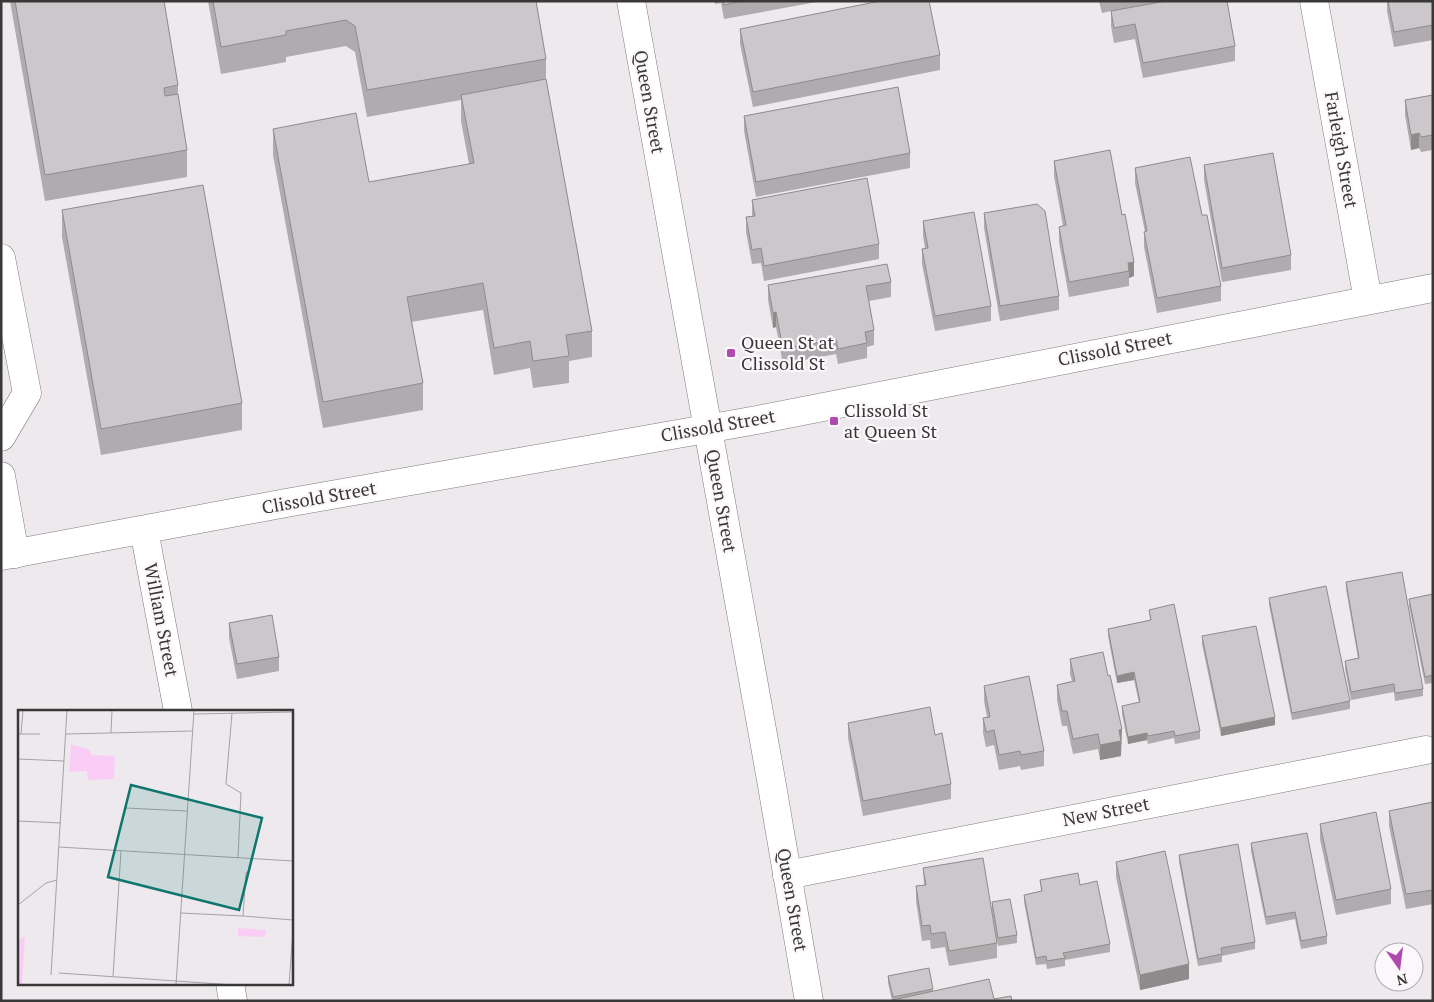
<svg xmlns="http://www.w3.org/2000/svg" width="1434" height="1002" font-family="'PT Serif',serif">
	<style>
		.lines { fill: none; stroke-linecap: round; stroke-linejoin: round }
		.minor-casing { stroke: #7f7b7f; stroke-width: 29 }
		.minor { stroke: #fff; stroke-width: 28 }
		.wall { fill: #afabae }
		.shaded-wall { fill: #8e8b8d }
		.building { fill: #cbc7ca; stroke: #8e8b8d }
		.poi-dot { fill: #b04aae; stroke: #fbf7fa; stroke-width: 2 }
		.labels { text-anchor: middle; stroke-width: 4.5; stroke-linejoin: round; paint-order: stroke }
		.street-label { font-size: 18px; fill: #393839; stroke: #fbf7fa }
		.poi-label { font-size: 18px; fill: #393839; stroke: #fbf7fa; text-anchor: start }
		.inset-road { fill: none; stroke: #a5a2a5; stroke-width: 1 }
		.view { fill: #0f766e; fill-opacity: 0.15; stroke: #0f766e; stroke-width: 2.5 }
		.inset-edge { fill: none; stroke: #393839; stroke-width: 2.5 }
	</style>
	<rect width="100%" height="100%" fill="#ede9ed"/>
	<g class="lines">
		<g class="minor-casing">
			<g id="minor">
				<path d="M631,1L770,774L809,1001"/>
				<path d="M1314,1L1368,300"/>
				<path d="M1,258L27,393L1,437"/>
				<path d="M1,476L15,554"/>
				<path d="M144,530L178,711"/>
				<path d="M1,556L286,503L757,420L1433,288"/>
				<path d="M787,875L1426,750"/>
				<path d="M230,983L233,1001"/>
			</g>
		</g>
		<use href="#minor" class="minor"/>
	</g>
	<g class="wall">
		<path d="M10,1H164L178,85V97L187,150V177L45,201Z"/>
		<path d="M208,1H536L546,59V79L592,331V357L569,361V383L533,388L530,368L494,375L483,310L411,322L423,383V410L323,428L273,155V129L369,182L469,164L461,121V100L367,117L355,52L346,46L286,57V62L221,74Z"/>
		<path d="M715,1H822L724,19L721,3L715,4Z"/>
		<path d="M1099,1H1227L1235,46V61L1143,78L1135,39L1114,43L1111,26V11L1102,13Z"/>
		<path d="M1387,1H1433V40L1394,47L1387,11Z"/>
		<path d="M740,29L940,55V70L753,107L740,44Z"/>
		<path d="M1433,95V150L1421,152L1419,148L1411,150L1405,115V100Z"/>
		<path d="M744,116L910,153V168L756,197L744,131Z"/>
		<path d="M1054,161L1134,276L1129,278V286L1069,297L1059,242V227L1063,226L1054,176Z"/>
		<path d="M1204,165L1291,255V270L1222,282L1204,180Z"/>
		<path d="M1135,168L1202,215L1221,286V301L1157,313L1144,247V232H1145L1135,183Z"/>
		<path d="M752,200L879,244V259L764,281L761,263L752,264L746,232V217L752,216Z"/>
		<path d="M62,210L242,403V430L101,455L62,237Z"/>
		<path d="M984,213L1059,296V310L1000,321L984,228Z"/>
		<path d="M923,221L991,306V321L935,331L922,264V249L925,248L923,236Z"/>
		<path d="M891,282V297L869,301L874,330V345L867,347V358L838,364L836,354L783,364L776,327L773,328L768,300V285Z"/>
		<path d="M1346,582L1423,689V696L1395,701L1394,692L1351,700L1345,668V661L1358,658L1346,589Z"/>
		<path d="M1433,594V683L1425,684L1409,606V599Z"/>
		<path d="M1269,598L1350,701V709L1292,720L1269,605Z"/>
		<path d="M1149,610L1200,731V739L1175,744L1174,738L1148,744L1147,740L1128,744L1122,714V706L1139,703L1134,680L1117,683L1108,636V629L1150,620Z"/>
		<path d="M229,623L279,657V671L237,679L229,638Z"/>
		<path d="M1202,636L1275,725L1221,736L1202,644Z"/>
		<path d="M1070,659L1122,744H1121V756L1100,760L1098,749L1073,754L1067,726H1062L1057,700V685L1072,681L1070,674Z"/>
		<path d="M984,686L1044,751V766L1021,770L1020,766L999,770L994,745L986,747L983,733V718L987,717L984,701Z"/>
		<path d="M848,723L935,735L951,784V799L863,816L848,738Z"/>
		<path d="M1433,802V904L1406,909L1389,826V811Z"/>
		<path d="M1320,824L1391,889V904L1336,915L1320,839Z"/>
		<path d="M1251,843L1327,936V944L1301,949L1295,919L1266,925L1251,851Z"/>
		<path d="M1179,855L1255,942V949L1222,956V962L1198,966L1179,862Z"/>
		<path d="M1116,862L1189,979L1140,990L1116,877Z"/>
		<path d="M923,868L997,943V958L949,966L945,947L931,949L930,940L922,941L916,901V886L924,885Z"/>
		<path d="M1040,880L1080,885L1110,944V952L1065,960V966L1047,969L1046,964L1036,965L1024,902V895L1041,891Z"/>
		<path d="M992,902L1017,935V943L998,946L992,910Z"/>
		<path d="M888,976L933,989V991L994,999L892,1000L888,983Z"/>
	</g>
	<g class="shaded-wall">
		<path d="M1419,133V148L1411,150V135Z"/>
		<path d="M1134,262V276L1129,278V271L1128,263Z"/>
		<path d="M776,312V327L773,328V313Z"/>
		<path d="M1134,672V680L1117,683V676Z"/>
		<path d="M1275,717V725L1221,736V728Z"/>
		<path d="M1122,729L1121,756L1100,760V745L1119,730Z"/>
		<path d="M1147,733V740L1128,744V737Z"/>
		<path d="M1189,964V979L1140,990V975Z"/>
	</g>
	<g class="building">
		<path d="M15,1H164L178,85L164,88L165,96L178,94L187,150L45,175Z"/>
		<path d="M213,1H536L546,59L367,90L355,26L346,20L286,31V35L221,47Z"/>
		<path d="M724,1H742L724,5Z"/>
		<path d="M880,1H929L940,55L753,92L740,29Z"/>
		<path d="M1166,1H1227L1235,46L1143,63L1135,24L1114,28L1111,11Z"/>
		<path d="M1388,1H1433V25L1394,32Z"/>
		<path d="M546,79L592,331L566,335L569,356L533,361L530,341L494,348L483,283L407,297L423,383L323,402L273,129L356,113L369,182L474,163L461,95Z"/>
		<path d="M898,87L910,153L756,182L744,116Z"/>
		<path d="M1433,95V135L1421,137L1419,133L1411,135L1405,100Z"/>
		<path d="M1110,150L1122,215L1125,214L1134,262L1128,263L1129,271L1069,282L1059,227L1066,225L1054,161Z"/>
		<path d="M1273,153L1291,255L1222,268L1204,165Z"/>
		<path d="M1190,157L1202,215H1207L1221,286L1157,298L1144,232L1147,231L1135,168Z"/>
		<path d="M867,178L879,244L764,266L761,248L752,250L746,217L755,216L752,200Z"/>
		<path d="M203,185L242,403L101,429L62,210Z"/>
		<path d="M1037,204L1045,211L1059,296L1000,306L984,213Z"/>
		<path d="M974,212L991,306L935,316L922,249L928,248L923,221Z"/>
		<path d="M887,264L891,282L866,286L874,330L865,332L867,343L838,349L836,339L783,349L776,312L773,313L768,285Z"/>
		<path d="M1402,572L1423,689L1395,693L1394,684L1351,692L1345,661L1359,658L1346,582Z"/>
		<path d="M1326,586L1350,701L1292,713L1269,598Z"/>
		<path d="M1433,594V675L1425,677L1409,599Z"/>
		<path d="M1174,604L1200,731L1175,736L1174,731L1148,736L1147,733L1128,737L1122,706L1140,702L1134,672L1117,676L1108,629L1151,620L1149,610Z"/>
		<path d="M272,615L279,657L237,664L229,623Z"/>
		<path d="M1256,626L1275,717L1221,728L1202,636Z"/>
		<path d="M1103,652L1108,676L1110,675L1122,729L1119,730L1121,741L1100,745L1098,734L1073,739L1067,711H1062L1057,685L1075,681L1070,659Z"/>
		<path d="M1029,676L1044,751L1021,755L1020,751L999,755L994,730L986,732L983,718L990,717L984,686Z"/>
		<path d="M930,707L935,735L942,733L951,784L863,801L848,723Z"/>
		<path d="M1433,802V890L1406,894L1389,811Z"/>
		<path d="M1376,812L1391,889L1336,900L1320,824Z"/>
		<path d="M1307,833L1327,936L1301,941L1295,912L1266,917L1251,843Z"/>
		<path d="M1238,844L1255,942L1221,948L1222,954L1198,959L1179,855Z"/>
		<path d="M1165,851L1189,964L1140,975L1116,862Z"/>
		<path d="M983,858L997,943L949,951L945,932L931,934L930,925L922,926L916,886L926,885L923,868Z"/>
		<path d="M1078,873L1080,885L1097,881L1110,944L1063,953L1065,958L1047,961L1046,956L1036,958L1024,895L1042,891L1040,880Z"/>
		<path d="M1010,899L1017,935L998,938L992,902Z"/>
		<path d="M929,968L933,989L893,997L888,976Z"/>
		<path d="M989,979L994,999L1011,996L1012,1001H888Z"/>
	</g>
	<g class="poi-dot">
		<rect x="726" y="348" width="10" height="10" rx="2.5"/>
		<rect x="829" y="416" width="10" height="10" rx="2.5"/>
	</g>
	<g class="labels">
		<g class="street-label">
			<text transform="translate(649 102) rotate(80)" y="6">Queen Street</text>
			<text transform="translate(1341 150) rotate(80)" y="6">Farleigh Street</text>
			<text transform="translate(1115 349) rotate(-11)" y="6">Clissold Street</text>
			<text transform="translate(718 426) rotate(-10)" y="6">Clissold Street</text>
			<text transform="translate(319 498) rotate(-10)" y="6">Clissold Street</text>
			<text transform="translate(721 501) rotate(80)" y="6">Queen Street</text>
			<text transform="translate(161 620) rotate(79)" y="6">William Street</text>
			<text transform="translate(1106 812) rotate(-11)" y="6">New Street</text>
			<text transform="translate(792 900) rotate(80)" y="6">Queen Street</text>
		</g>
		<g class="poi-label">
			<text x="741" y="349">Queen St at<tspan x="741" dy="21">Clissold St</tspan></text>
			<text x="844" y="417">Clissold St<tspan x="844" dy="21">at Queen St</tspan></text>
		</g>
	</g>
	<g transform="translate(18 710)">
		<rect width="275" height="275" fill="#ede9ed"/>
		<path d="M53,34L72,40L73,45L97,46L96,69L70,70L69,61L51,62ZM220,218L248,220L247,227L220,226ZM7,226L4,275H0V231Z" fill="#f9cdf6"/>
		<path class="inset-road" d="M214,3L208,74L223,83L220,148M176,4L275,2M93,23L94,0M0,24H22M3,24L5,0M48,24L174,21M0,49L46,51M108,98L169,101M0,111L43,113M41,137L275,151M0,195L28,173L39,170M163,203L225,206L228,163L232,159L233,149M225,206L275,210M41,263L216,275M33,265L49,0M95,266L103,141M158,275L176,0M271,275L275,221"/>
		<path class="view" d="M113,75L244,108L221,200L90,167Z"/>
		<rect width="275" height="275" class="inset-edge"/>
	</g>
	<rect width="1434" height="1002" fill="none" stroke="#393839" stroke-width="5"/>
	<g transform="translate(1399 967) rotate(166)"><circle r="24" fill="#fbf7fa" stroke="#adabad"/>
	<path d="M0-4L9 19L0 12L-9 19Z" fill="#b04aae"/>
	<text y="-8" font-size="14" font-weight="bold" text-anchor="middle" fill="#393839">N</text>
	</g>
</svg>
